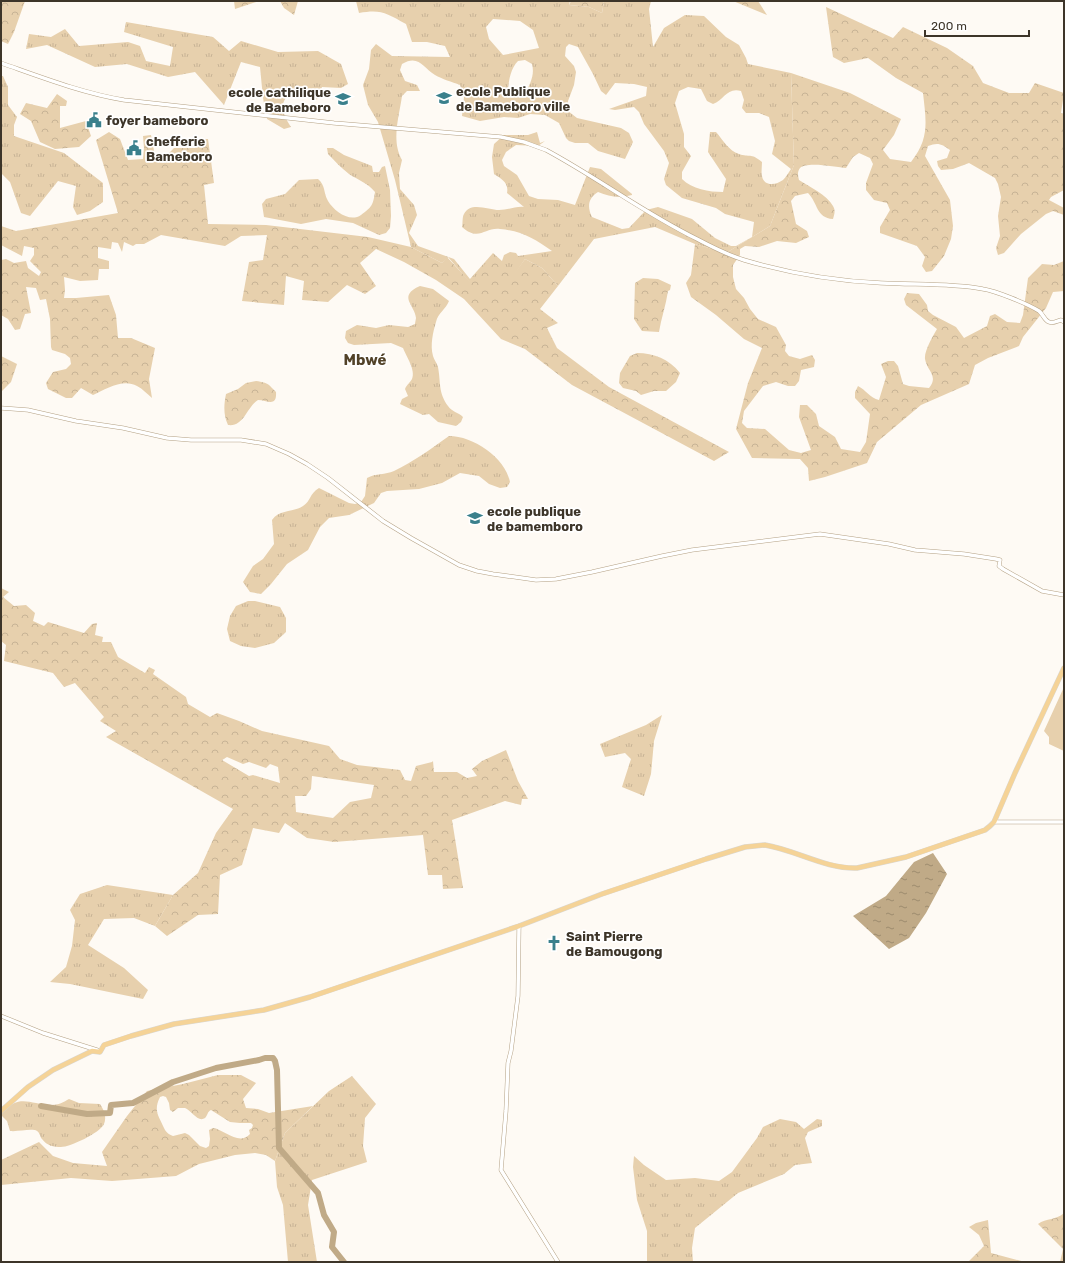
<svg xmlns="http://www.w3.org/2000/svg" width="1065" height="1263" font-family="Rubik,sans-serif">
	<style>
		.grass { fill: url(#grass-tufts); fill-rule: evenodd }
		.forest { fill: url(#forest-crowns); fill-rule: evenodd }
		.garden { fill: #e7d0ad }
		.water { fill: url(#water-ripples) }
		.lines { fill: none; stroke-linecap: round; stroke-linejoin: round }
		.river { stroke: #c0aa87; stroke-width: 6 }
		.minor-casing { stroke: #b4a184; stroke-width: 4.5 }
		.major-casing { stroke: #d8d7d4; stroke-width: 5.5 }
		.minor { stroke: #fff; stroke-width: 3.5 }
		.major { stroke: #f5d397; stroke-width: 4.5 }
		.labels { text-anchor: middle; stroke-width: 3.5; stroke-linejoin: round; paint-order: stroke }
		.poi-label { font-size: 13px; font-weight: bold; fill: #3d3529; stroke: #fff; text-anchor: start }
		.quarter-label { font-size: 15px; font-weight: bold; fill: #524228; stroke: #fff }
	</style>
	<defs>
		<pattern id="grass-tufts" width="24" height="20" patternUnits="userSpaceOnUse"><rect width="24" height="20" fill="#e7d0ad"/><path d="M3 7l-1-3M5 7V3M7 7l1-3M15 17l-1-3M17 17v-4M19 17l1-3" fill="none" stroke="#c7b395"/></pattern>
		<pattern id="forest-crowns" width="20" height="18" patternUnits="userSpaceOnUse"><rect width="20" height="18" fill="#e7d0ad"/><path d="M2 6a3 3 0 1 1 6 0M12 15a3 3 0 1 1 6 0" fill="none" stroke="#c7b395"/></pattern>
		<pattern id="water-ripples" width="26" height="14" patternUnits="userSpaceOnUse"><rect width="26" height="14" fill="#c0aa87"/><path d="M2 4q2-2 4 0t4 0M15 11q2-2 4 0t4 0" fill="none" stroke="#9d8b6e"/></pattern>
	</defs>
	<rect width="100%" height="100%" fill="#fefaf4"/>
	<g class="grass">
		<path d="M356,1H570L569,5L589,7L602,13L604,1H651L649,9L653,47L664,28L685,15L704,16L726,37L739,45L746,58L748,64L791,73L794,165L770,226L726,253L695,244L655,227L594,239L558,286L542,268L525,259L515,274L471,284L448,257L442,263L411,247L395,180L378,122L368,105L363,85L369,69L371,50L376,44L392,56L450,57L445,46L427,42H412L406,24C386,13 381,9 359,13ZM493,19L520,21L533,30L539,48L503,55L489,39L486,27ZM569,44L578,47L593,74L601,91L606,95L615,83L634,84L647,87L646,96L609,109L615,110L634,107L639,112L644,124L664,151L669,163L664,179L666,185L682,198L716,208L725,214L754,222L752,237L736,246H731L715,238L692,219L658,207L646,210L629,228L622,229L592,217C587,207 588,198 598,192C610,197 619,198 632,195V194L601,169L590,167L575,205L558,200L538,199L529,196L517,175L504,166L502,160L506,152L516,145L538,146L545,141L540,143L537,132L528,135H504L494,144L492,157L494,174C502,179 509,183 507,193L524,207C516,206 508,210 499,210C489,210 470,201 464,214C462,217 463,223 462,227C479,242 485,227 500,229C522,231 535,239 552,251L518,256L516,253L510,252L504,255L502,261L493,253L470,279L454,259L418,246L409,233L417,215L414,205L400,189L399,173L402,160C391,141 399,117 402,96L407,91H420L417,85L405,81L400,70L402,64C419,54 423,68 435,75C442,79 452,82 460,85L464,97L462,116L480,121L504,117L518,118L530,114L545,115L559,123L566,138L569,141L575,143H588L598,151L625,159L633,142L629,133L621,128L577,118L568,111V101L574,85L576,72L574,66L565,56L566,47ZM525,60L532,64C535,75 530,84 525,94L519,95L508,89C509,79 511,68 518,61ZM688,87L701,89L707,101L713,104C724,100 727,87 741,91L744,100L742,108L746,113H759L769,117L775,141L772,154L791,169C789,172 786,177 783,180C776,185 764,187 762,176C761,172 762,167 762,162C750,152 750,158 739,154C729,151 723,140 716,132H710L708,152L726,179L723,192C709,192 692,189 682,179V172L691,156L684,147V134L675,103L679,91Z"/>
		<path d="M126,22L213,37L229,51L241,41L278,52L318,51L341,64L348,84L341,88L322,87L318,99L312,100C311,98 310,96 308,95C300,87 282,95 283,107C283,114 287,121 291,127L284,129L267,119L263,98L260,67L241,62L224,105L195,72L168,77L127,64L95,67L47,45L26,49L29,34L51,37L65,29L79,46L128,42L140,46L146,61L170,66L173,47L124,32Z"/>
		<path d="M1,76H3L8,87V105L17,117L14,125V136L64,153L103,183V202L90,211L77,215L73,207L76,186L58,181L30,216L21,213L10,182L1,173Z"/>
		<path d="M327,148H333L344,155L372,166L373,172H379L382,167L385,166L390,190L391,216L390,228L386,233L379,235L353,223L326,219L301,224L264,217L262,204L266,199L285,194L299,180L318,179C326,186 323,192 328,201C334,211 350,223 361,215C372,207 373,205 375,192C368,183 358,180 349,174C341,168 335,161 328,154Z"/>
		<path d="M420,286L433,289L449,301C446,309 438,313 436,322C433,332 430,345 433,356C434,360 437,363 438,367C441,383 438,392 448,406C452,412 458,412 463,417L461,422L456,426L438,422L429,414L423,415L400,404L402,399L408,396L405,389C407,384 410,383 412,379C416,370 406,356 403,348L391,343L354,345L348,343L345,338L346,331L357,325L376,328L389,325L408,327L415,324C415,324 416,318 416,318C415,305 397,296 420,286Z"/>
		<path d="M449,436C473,436 505,457 510,482L507,487L500,488L489,484L479,476L460,473L442,483L419,489L387,491L381,493L374,503L349,515L329,518L320,527L308,550L287,564L271,584L261,594L250,592L243,582L253,566L263,559L274,544L272,520C280,509 292,513 303,506C311,501 309,494 319,488L349,503L355,504L361,502L365,496L367,478C376,473 385,475 394,471C414,461 431,449 449,436Z"/>
		<path d="M248,601H255L280,607L286,618V632L274,643L255,648L241,646L230,641L227,629L230,616L236,606Z"/>
		<path d="M662,715L654,741L651,774L644,796L622,787L631,759L625,753L605,757L600,744L646,725Z"/>
		<path d="M107,885L173,895L155,926L134,918L104,919L88,945L124,968L148,990L143,999L70,984L50,982L66,967L72,946L75,920L70,910L80,894Z"/>
		<path d="M352,1076L376,1104L365,1118L363,1146L367,1162L312,1180L308,1205L317,1262H288L283,1205L277,1187L275,1161L285,1133L329,1091Z"/>
		<path d="M69,1099L79,1103L100,1104C104,1110 107,1117 104,1124C100,1133 70,1147 61,1147C54,1147 47,1146 42,1139C40,1137 40,1133 37,1131C32,1128 18,1132 10,1131L7,1121L2,1116V1112C21,1093 30,1105 52,1105C58,1105 64,1102 69,1099Z"/>
		<path d="M780,1119L796,1122L804,1129L817,1119L822,1120V1126L808,1132L805,1138L812,1163L795,1165L784,1174L738,1193L695,1228L692,1248L693,1262H647V1231L637,1200L633,1167L634,1156L644,1165L666,1180L695,1178L719,1181L732,1172L757,1138L763,1127Z"/>
	</g>
	<g class="forest">
		<path d="M1,1H25L14,32L8,44L1,41Z"/>
		<path d="M234,1H259L235,9Z"/>
		<path d="M280,1H298L294,15L284,8Z"/>
		<path d="M571,1H604L602,13L589,7L569,5Z"/>
		<path d="M734,1H758L767,15L733,1Z"/>
		<path d="M826,7L893,38L903,27L947,48L973,66L983,83L1009,93H1029L1035,83L1064,93L1061,113L1064,114V190L1051,197L1049,200L1064,208V215L1053,211L1046,214L1021,234L1004,253L998,255L996,248L1000,236L998,216L1001,197L998,184L995,178L969,163L953,169L941,170L938,166L937,161L947,158L950,150C942,144 938,142 928,146L925,156L950,200L953,226L951,239L944,256L932,271L926,272L922,266L925,257L917,246L880,233V227L890,210L887,203L874,200L866,190V183L873,164L870,158L859,153L853,157L846,168C837,167 806,161 800,168C797,172 798,176 799,180C810,187 827,195 833,206C836,211 834,215 833,219C816,218 818,203 808,193L795,196L791,201L796,224L807,231L809,237L796,243L777,241L759,247L745,246L740,249V255L733,265V277L736,289L744,298L750,309L758,319L776,327L786,345L785,351L789,356L800,359L812,355L815,360L814,367L801,370L799,381L795,386H788L776,382L763,386L744,411L742,423L747,428L765,429L789,450L801,453L811,450L799,417L800,405H807L816,414L819,426L835,437L841,449L860,452L866,442L870,414L855,398V392L858,386C866,390 870,398 879,400L886,377L881,364L888,361H894L898,366L903,384L909,386L929,388C939,376 927,371 925,359C924,351 933,336 937,329L906,305L904,299L907,293L919,294L927,305L928,311L933,315L956,327L964,338L987,326L990,316L995,314L1007,322L1020,323L1023,315L1028,278L1042,264L1054,265L1064,261V291L1053,292L1046,308L1023,337L1019,346L988,358L975,365L969,384L921,405L877,442L867,463L825,477L809,481L808,468L800,459L752,458L736,429L748,383L762,348L744,339L716,315L691,297L686,283L691,275L695,244L726,253L770,226L794,165L791,73L850,93L901,119L894,135L883,150L890,159L911,162C930,138 926,121 923,93L896,78L868,58L844,63L833,57Z"/>
		<path d="M57,94L67,101L66,106H60V128L86,121L91,136L79,147L55,149L40,142L31,121L20,114L26,103L47,108Z"/>
		<path d="M109,132L120,139L128,160L143,159L144,148L143,136L151,135L155,156L163,159L174,148H195L198,139H208L214,183L204,185L208,224L266,225L368,237L411,247L442,263L447,257L471,283L491,256L514,274L525,259L542,268L558,286L540,309L558,323L547,328L557,348L609,387L729,452L714,461L572,385L525,349L501,339L464,299L436,280L404,262L376,249L360,263L376,286L365,294L347,285L328,302L302,300L304,281L286,276L284,305L242,301L249,262L263,260L267,235L241,236L225,246L161,235L144,244H136L133,246L124,242L122,252L118,243L112,242L111,249L98,247V258L109,261V269H99L98,280L80,281L64,277L65,290L64,298H76L109,295L116,315L118,338H131L155,348L149,379L152,398C147,394 143,389 137,386C123,378 106,389 93,395L81,388L72,398H66L48,389L46,383L53,372L66,369L71,364L70,358L65,354L52,350L51,347L50,319L46,299L40,300L36,288L26,287L31,313L25,314L20,329L15,330L8,319L1,315V260L6,259L14,263L26,261L28,268L39,276L41,272L30,261L34,255V248L24,246L22,256L1,245V226L16,231L118,213L96,140Z"/>
		<path d="M643,278L658,279L671,285L670,290L668,291C666,305 661,319 659,332L642,331L634,319L635,283Z"/>
		<path d="M637,353C654,353 669,359 680,373L676,382L666,391H654L641,395L636,391L623,388L619,383L620,373L630,356Z"/>
		<path d="M1,356L17,364L11,382L1,392Z"/>
		<path d="M256,381C269,383 268,384 276,392C277,408 267,400 258,400C246,408 244,427 228,425C223,415 224,404 226,394L238,389L246,383Z"/>
		<path d="M1,588L9,592L3,597L14,606L26,605L35,613L33,621L44,626L48,622L84,633L92,624L97,623L95,635L103,637L102,642H111L118,657L145,673L149,667L155,670L153,674L186,697L188,704L210,717L217,713L239,721L262,731L329,746L340,759L357,765L400,770L405,780L411,781L416,766L432,762L433,761L434,772H457L467,778L477,776L472,769L482,761L506,750L518,781L528,799H522L521,805L505,801L452,820L463,888L443,889L442,875H428L423,835L334,842L307,838L285,823L279,833L253,828L242,865L220,875L218,914L198,915L167,936L155,926L173,895L198,873L216,833L233,809L106,737L116,731L100,721L104,717L75,683L64,687L53,673L4,661L6,645L1,641ZM227,757L243,764L249,762L266,768L270,764L278,767L280,783L253,775L249,776L222,760ZM312,776L374,785L371,798L350,802L333,818L296,812L295,796H306L311,789Z"/>
		<path d="M218,1075H241L256,1083L243,1099L246,1108L258,1109L269,1113L313,1106L285,1133L275,1161L266,1155L255,1153L235,1155L199,1164L176,1176L112,1181L71,1178L1,1185V1160L39,1142L53,1156L73,1163L107,1166L102,1152L127,1116L147,1091L183,1084ZM163,1096L166,1097L169,1103L170,1110L173,1112L178,1108H185C191,1110 198,1123 205,1118C208,1115 207,1112 211,1110L230,1122L240,1123H251L253,1125L252,1128L249,1130L250,1134C239,1146 225,1130 213,1128L209,1130L210,1139L209,1146L206,1148L200,1146L189,1135L185,1133L173,1136C168,1134 166,1132 164,1128C159,1116 153,1111 160,1097Z"/>
		<path d="M1064,1213V1262H1060L1063,1249L1038,1224C1046,1218 1057,1220 1064,1213Z"/>
		<path d="M988,1220L991,1253L1025,1262H977L969,1261L984,1246L979,1235L969,1227L976,1223Z"/>
	</g>
	<path class="garden" d="M1064,687V751L1049,744V737L1044,731Z"/>
	<path class="water" d="M933,853L947,874L926,913L909,938L889,949L853,916L886,896L914,862Z"/>
	<g class="lines">
		<path class="river" d="M41,1106L87,1114L110,1113L111,1105L133,1103L173,1082L216,1068L259,1060L265,1058H273L275,1061L277,1070L279,1148L318,1193L324,1215L334,1232L332,1247L344,1262"/>
		<g class="minor-casing">
			<g id="minor">
				<path d="M1,63C41,77 82,93 124,100L334,123L501,137L524,142L546,150C598,178 644,213 697,239C712,247 728,255 744,260C788,273 835,281 881,283C915,285 950,283 983,289C996,291 1028,304 1039,311C1043,314 1044,320 1049,322C1053,324 1057,321 1061,320L1064,322"/>
				<path d="M1,408L28,410L76,421L123,428L167,438L191,440H241L266,444L289,454L307,464L328,478L383,521L411,538L459,565L477,571L493,574L536,580L556,579L592,572L662,556L692,550L820,534L889,544L915,550L964,554L996,559L1000,560L999,566L1003,569L1042,591L1064,595"/>
				<path d="M994,822H1064"/>
				<path d="M519,926L518,996L511,1051L508,1063L506,1111L501,1170L558,1262"/>
				<path d="M1,1016L43,1033L97,1050"/>
			</g>
		</g>
		<g class="major-casing">
			<path id="major" d="M1,1111L28,1087L53,1070L92,1051L100,1052L104,1045L131,1036L174,1024L264,1010L310,997L519,926L602,894L706,859L745,847L765,845C796,850 825,869 857,868L906,857L985,830L990,826L994,822L1015,773L1064,668"/>
		</g>
		<use href="#minor" class="minor"/>
		<use href="#major" class="major"/>
	</g>
	<defs>
		<g id="school-bare" transform="scale(1.2)"><path d="M0-5L7-2L0 1L-7-2ZM-4 1L0 2.5L4 1V4Q0 6-4 4Z" fill="#3a808c" stroke="#fff" stroke-width="2.5" paint-order="stroke"/></g>
		<g id="civic-bare" transform="scale(1.2)"><path d="M-.6-6.5H3V-4.5H.6V-3L4-1V1h2V6H-6V1h2V-1L-.6-3ZM-1.2 2.5V6h2.4V2.5Z" fill="#3a808c" stroke="#fff" stroke-width="2.5" paint-order="stroke"/></g>
		<g id="church-bare" transform="scale(1.2)"><path d="M-1.2-6h2.4v3.5h3.3v2.4h-3.3V6h-2.4V-.1h-3.3v-2.4h3.3Z" fill="#3a808c" stroke="#fff" stroke-width="2.5" paint-order="stroke"/></g>
	</defs>
	<g fill-rule="evenodd">
		<use href="#school-bare" x="444" y="98"/>
		<use href="#school-bare" x="343" y="99"/>
		<use href="#civic-bare" x="94" y="120"/>
		<use href="#civic-bare" x="134" y="148"/>
		<use href="#school-bare" x="475" y="518"/>
		<use href="#church-bare" x="554" y="943"/>
	</g>
	<g class="labels">
		<g class="poi-label">
			<text x="456" y="96">ecole Publique<tspan x="456" dy="15">de Bameboro ville</tspan></text>
			<text x="331" y="97" text-anchor="end">ecole cathilique<tspan x="331" dy="15">de Bameboro</tspan></text>
			<text x="106" y="125">foyer bameboro</text>
			<text x="146" y="146">chefferie<tspan x="146" dy="15">Bameboro</tspan></text>
			<text x="487" y="516">ecole publique<tspan x="487" dy="15">de bamemboro</tspan></text>
			<text x="566" y="941">Saint Pierre<tspan x="566" dy="15">de Bamougong</tspan></text>
		</g>
		<g class="quarter-label">
			<text x="365" y="365">Mbwé</text>
		</g>
	</g>
	<rect width="1065" height="1263" fill="none" stroke="#3d3529" stroke-width="4"/>
	<path d="M925 30v6h104v-6" fill="none" stroke="#3d3529" stroke-width="2"/>
	<text x="931" y="30" font-size="12" fill="#3d3529" stroke="#ffffff" stroke-width="3" paint-order="stroke">200 m</text>
</svg>
